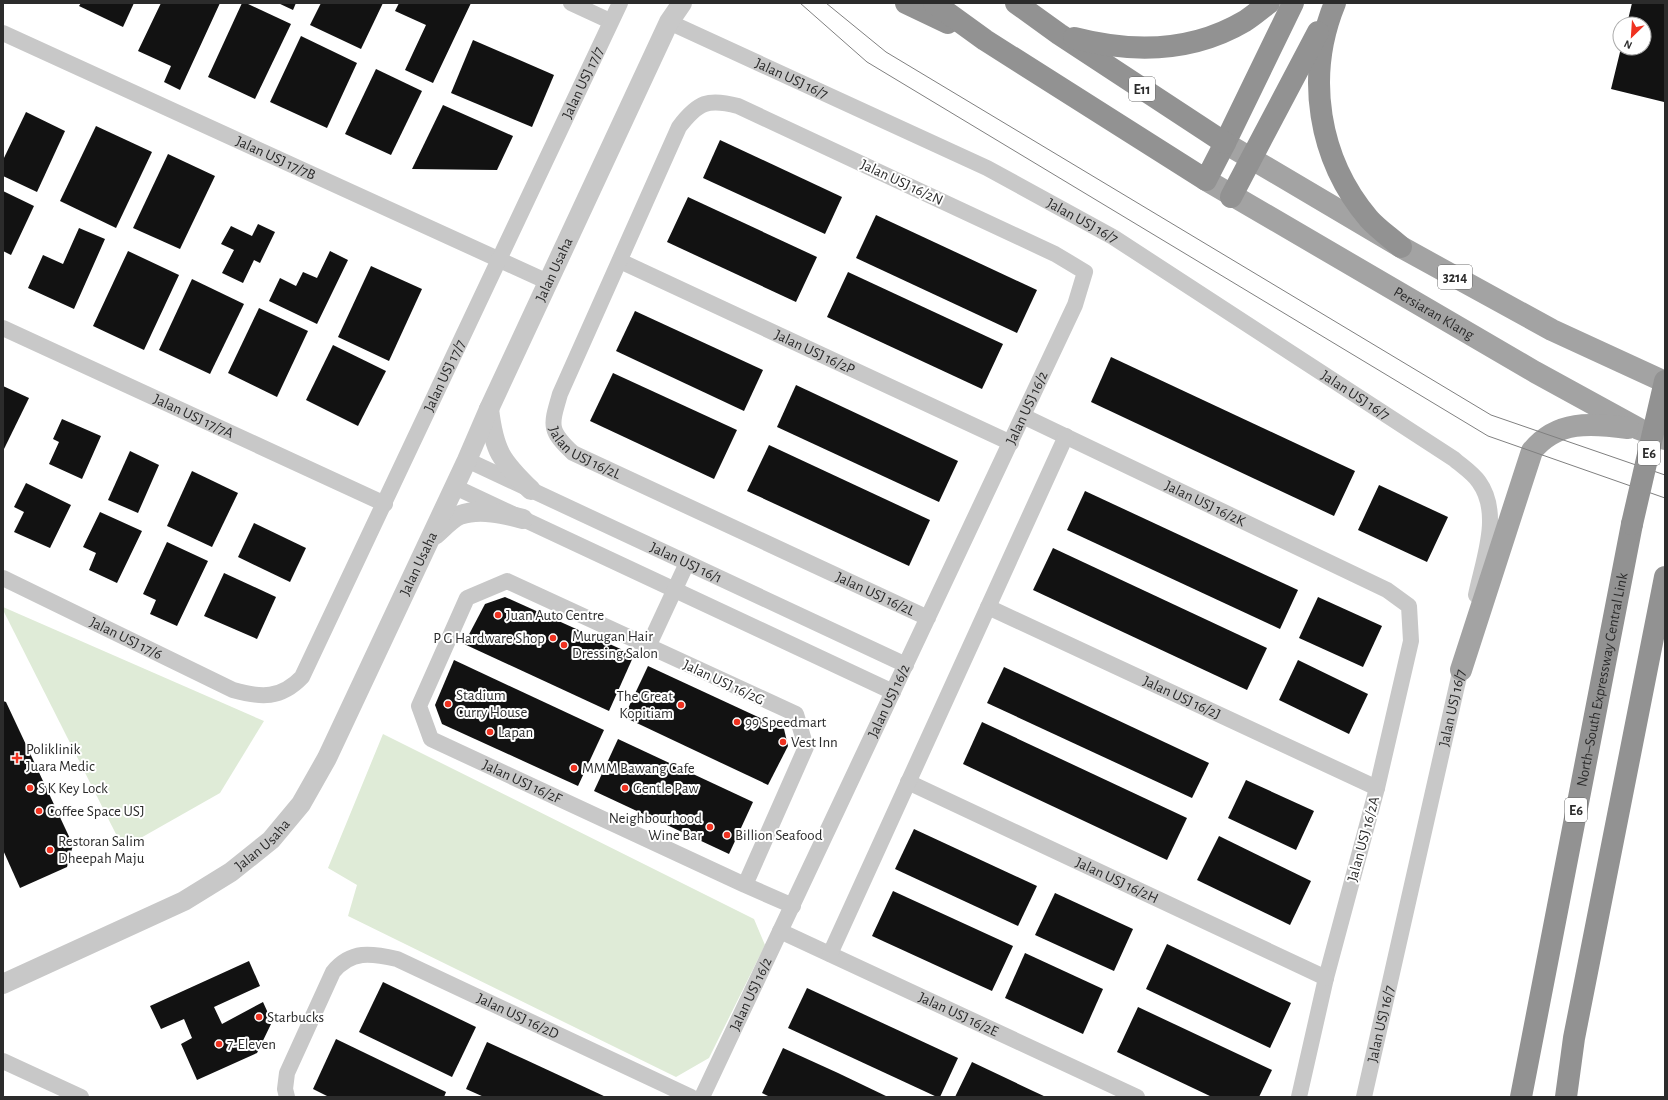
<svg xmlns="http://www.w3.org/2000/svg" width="1668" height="1100" font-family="'Alegreya Sans',sans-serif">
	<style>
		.green { fill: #dfebd7 }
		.building { fill: #121212 }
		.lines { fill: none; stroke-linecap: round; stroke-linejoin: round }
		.minor { stroke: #c8c8c8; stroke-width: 16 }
		.tertiary { stroke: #c8c8c8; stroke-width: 20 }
		.primary { stroke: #a3a3a3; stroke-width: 22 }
		.motorway { stroke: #929292; stroke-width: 22 }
		.tram { stroke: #808080; stroke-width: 1 }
		.motorway-bridge { stroke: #929292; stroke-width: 22 }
		.poi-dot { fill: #ef3220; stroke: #fff; stroke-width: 1.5 }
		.labels { text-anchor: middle; stroke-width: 4; stroke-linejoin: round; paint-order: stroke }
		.shield { fill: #fff; stroke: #6b6b6b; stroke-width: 1 }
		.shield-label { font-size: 14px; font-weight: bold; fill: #2b2b2b }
		.street-label { font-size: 15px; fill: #2b2b2b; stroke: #fff }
		.poi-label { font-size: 15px; fill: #2b2b2b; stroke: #fff; text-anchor: start }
	</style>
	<rect width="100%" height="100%" fill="#fff"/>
	<g class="green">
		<path d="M3,607L264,721L220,793L123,848L3,610Z"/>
		<path d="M383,734L754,919L765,945L709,1058L676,1077L348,916L357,885L328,868Z"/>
	</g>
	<g class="building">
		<path d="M81,3H134L123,27L79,6Z"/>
		<path d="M161,3H220L180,90L164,82L171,66L138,51Z"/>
		<path d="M242,3H246L291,24L255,99L208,77Z"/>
		<path d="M278,3H296L293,10Z"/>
		<path d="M321,3H383L361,49L310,25Z"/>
		<path d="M399,3H471L433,83L405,70L426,25L395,11Z"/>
		<path d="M1632,3H1665L1664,102L1611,89L1621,48H1644V24H1627Z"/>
		<path d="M301,36L357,63L327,128L270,102Z"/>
		<path d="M473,40L554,75L532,127L451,93Z"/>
		<path d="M376,69L422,91L391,155L345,134Z"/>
		<path d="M443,105L513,136L497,170L412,169Z"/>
		<path d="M26,112L65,131L37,192L3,176V160Z"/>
		<path d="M96,126L152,152L116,228L60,201Z"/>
		<path d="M720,140L842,197L825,234L703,178Z"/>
		<path d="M168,154L215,176L180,249L133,228Z"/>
		<path d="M3,191L34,206L11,255L3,251Z"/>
		<path d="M688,197L817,257L796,302L667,242Z"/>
		<path d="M876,215L1037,290L1017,333L856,258Z"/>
		<path d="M258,224L275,232L260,263L254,260L243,283L222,273L234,250L221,244L231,226L252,236Z"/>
		<path d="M79,228L105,239L74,309L28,288L43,255L63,264Z"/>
		<path d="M128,251L179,275L144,350L93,326Z"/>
		<path d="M330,251L348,260L317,324L269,301L280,278L296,286L303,272L317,278Z"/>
		<path d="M371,266L422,289L389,361L338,337Z"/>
		<path d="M848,272L1003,344L982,389L827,317Z"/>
		<path d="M192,279L244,304L210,374L159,350Z"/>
		<path d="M259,308L308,331L277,397L228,373Z"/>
		<path d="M635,311L763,370L744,411L616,351Z"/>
		<path d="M333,345L386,371L358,426L306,400Z"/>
		<path d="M1111,357L1355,471L1334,516L1091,402Z"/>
		<path d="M613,373L737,430L714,479L590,421Z"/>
		<path d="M796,385L958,461L939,502L777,427Z"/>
		<path d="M3,386L29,398L4,449H3Z"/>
		<path d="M62,419L101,436L82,479L49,464L59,442L53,439Z"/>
		<path d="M769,445L930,520L909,566L747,491Z"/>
		<path d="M130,451L159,465L138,513L108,500Z"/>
		<path d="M192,471L238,493L212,547L167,526Z"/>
		<path d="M26,483L71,505L50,548L14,532L24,512L14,507Z"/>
		<path d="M1379,485L1448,517L1427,562L1358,530Z"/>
		<path d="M1085,491L1298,590L1280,629L1067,530Z"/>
		<path d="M100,512L142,531L117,583L89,570L96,553L83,547Z"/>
		<path d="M254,523L306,548L290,582L238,557Z"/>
		<path d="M167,542L208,561L177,626L150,614L156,600L143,594Z"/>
		<path d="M1053,548L1267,648L1247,690L1033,590Z"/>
		<path d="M224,573L276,597L257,639L204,616Z"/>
		<path d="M505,597L634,655L609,711L464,644L485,604Z"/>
		<path d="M1318,597L1382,626L1363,667L1299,638Z"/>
		<path d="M454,660L604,730L578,786L442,724L435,705Z"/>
		<path d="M1298,660L1368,694L1349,734L1279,700Z"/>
		<path d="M648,666L784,729L788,746L768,785L624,717Z"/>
		<path d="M1004,667L1209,763L1192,798L987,703Z"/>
		<path d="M3,701L6,702L73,845L67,867L20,888L3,850Z"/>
		<path d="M982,722L1187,818L1167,860L963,764Z"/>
		<path d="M618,739L753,802L729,854L594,791Z"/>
		<path d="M1246,780L1314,811L1296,850L1228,818Z"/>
		<path d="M914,829L1037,886L1018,926L895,869Z"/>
		<path d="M1219,836L1311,881L1290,925L1197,880Z"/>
		<path d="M893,891L1013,946L992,991L872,936Z"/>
		<path d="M1055,893L1133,929L1114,971L1035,935Z"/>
		<path d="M1167,944L1291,1003L1270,1048L1146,989Z"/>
		<path d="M1025,953L1103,989L1083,1034L1005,998Z"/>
		<path d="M249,961L260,986L214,1007L222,1024L263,1002L272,1022L257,1053L197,1080L181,1044L192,1038L184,1019L161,1029L150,1006Z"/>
		<path d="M383,982L476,1027L452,1077L359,1032Z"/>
		<path d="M807,988L958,1058L940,1097H937L788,1028Z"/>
		<path d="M1138,1007L1272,1070L1259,1097H1212L1117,1052Z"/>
		<path d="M336,1039L446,1092L444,1097H329L313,1089Z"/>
		<path d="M487,1042L524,1059L606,1097H484L466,1089Z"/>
		<path d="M783,1048L838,1073L888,1097H770L762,1093Z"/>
		<path d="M972,1062L1033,1091L1046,1097H955Z"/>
	</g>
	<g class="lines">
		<g class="minor">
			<path d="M571,3L610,21"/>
			<path id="s1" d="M669,22L987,168L1113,237L1454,459C1462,466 1473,473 1479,482C1502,514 1483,560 1476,595"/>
			<path id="s2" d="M3,33L548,282"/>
			<path id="s3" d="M620,261L1011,443"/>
			<path id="s4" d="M3,328L385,504"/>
			<path id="s5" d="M1023,416L1387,590L1409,606L1411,641L1377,788L1326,978L1299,1097"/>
			<path id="s6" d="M467,460L906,665"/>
			<path d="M455,487L893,692"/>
			<path id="s7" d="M3,578L233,690C261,698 281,699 302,677L620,3"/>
			<path id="s8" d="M988,607L1377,788"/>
			<path d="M648,647L687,563"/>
			<path id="s9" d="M908,782L1326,978"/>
			<path id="s10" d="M745,885L806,747L796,714L507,581L467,598L419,706L431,739L745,885L793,906"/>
			<path id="s11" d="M780,931L1137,1097"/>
			<path d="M830,954L1066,436"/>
			<path d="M3,1061L81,1097"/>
			<path id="s12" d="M287,1097L285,1089L287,1073L333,972C351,950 371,953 397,959L691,1097"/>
			<path id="s13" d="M702,1097L1075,305L1085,272L1055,254L738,106C708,98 698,102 679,127L560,394C551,425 548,430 573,453L928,618"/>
			<path id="s14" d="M1364,1097L1463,659"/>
		</g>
		<g class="tertiary">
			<path d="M489,409C494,451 501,461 531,490"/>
			<path d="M435,535C442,529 452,518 460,515C480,508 504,514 523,519"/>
			<path id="s15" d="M3,984L184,901L231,872L271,840L301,804L327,758L467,460L489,409L669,22L682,3"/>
		</g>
		<g class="primary">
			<path d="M1225,143L1401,247L1552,330L1665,382"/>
			<path id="s16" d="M1206,180L1535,372L1639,429L1665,439"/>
			<path d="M1461,670L1532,451C1557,420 1591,423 1628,428"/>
		</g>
		<g class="motorway">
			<path d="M906,3L948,23"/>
			<path d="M934,3L985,40L1206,180L1225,143L1293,3"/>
			<path d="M1016,3L1059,34L1225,143"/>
			<path d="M1335,3C1305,76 1318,159 1369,219C1378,229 1391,238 1401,247"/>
			<path d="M1074,38C1132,53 1191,53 1245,21C1253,16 1261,9 1269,3"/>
			<path d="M1231,197L1318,32"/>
			<path id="s17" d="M1521,1097L1632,524"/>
			<path d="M1566,1097L1574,1038L1665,577"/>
		</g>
		<g class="tram">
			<path d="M800,3L867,62L1488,436L1665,498"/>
			<path d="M826,3L886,52L1491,415L1665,475"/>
		</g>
		<path class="motorway-bridge" d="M1632,524L1665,381"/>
	</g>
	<g class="poi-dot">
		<circle cx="498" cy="615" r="4"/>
		<circle cx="553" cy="638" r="4"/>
		<circle cx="564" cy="645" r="4"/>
		<circle cx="448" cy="704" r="4"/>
		<circle cx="681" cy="705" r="4"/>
		<circle cx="737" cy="722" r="4"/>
		<circle cx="490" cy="732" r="4"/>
		<circle cx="783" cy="742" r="4"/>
		<path d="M15 752h4v4h4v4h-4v4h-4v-4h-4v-4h4z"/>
		<circle cx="574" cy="768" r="4"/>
		<circle cx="30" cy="788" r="4"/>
		<circle cx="625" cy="788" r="4"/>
		<circle cx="39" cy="811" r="4"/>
		<circle cx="710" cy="827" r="4"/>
		<circle cx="727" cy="835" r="4"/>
		<circle cx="50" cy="850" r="4"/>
		<circle cx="259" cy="1017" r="4"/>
		<circle cx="219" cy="1044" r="4"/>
	</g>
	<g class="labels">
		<g class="shield">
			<rect x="1129" y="77" width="26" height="24" rx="3"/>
			<rect x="1438" y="265" width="34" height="24" rx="3"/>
			<rect x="1638" y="441" width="22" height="24" rx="3"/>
			<rect x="1565" y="798" width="22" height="24" rx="3"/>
		</g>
		<g class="shield-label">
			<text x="1142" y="94">E11</text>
			<text x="1455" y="282">3214</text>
			<text x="1649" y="458">E6</text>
			<text x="1576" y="815">E6</text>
		</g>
		<g class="street-label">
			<text dy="5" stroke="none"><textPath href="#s1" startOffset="135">Jalan USJ 16/7</textPath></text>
			<text dy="5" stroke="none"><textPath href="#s7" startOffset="988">Jalan USJ 17/7</textPath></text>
			<text dy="5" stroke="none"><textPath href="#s2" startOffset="300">Jalan USJ 17/7B</textPath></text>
			<text transform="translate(902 182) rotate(25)" y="5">Jalan USJ 16/2N</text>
			<text dy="5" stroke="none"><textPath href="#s1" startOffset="459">Jalan USJ 16/7</textPath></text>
			<text dy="5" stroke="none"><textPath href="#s15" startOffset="944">Jalan Usaha</textPath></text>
			<text dy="5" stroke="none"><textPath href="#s16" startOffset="264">Persiaran Klang</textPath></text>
			<text dy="5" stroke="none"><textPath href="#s3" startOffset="215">Jalan USJ 16/2P</textPath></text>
			<text dy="5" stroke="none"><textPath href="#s7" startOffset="664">Jalan USJ 17/7</textPath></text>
			<text dy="5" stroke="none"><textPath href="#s1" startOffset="783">Jalan USJ 16/7</textPath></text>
			<text dy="5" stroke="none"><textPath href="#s13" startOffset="762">Jalan USJ 16/2</textPath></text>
			<text dy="5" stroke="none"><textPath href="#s4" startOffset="210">Jalan USJ 17/7A</textPath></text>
			<text dy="5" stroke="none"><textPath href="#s13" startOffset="1732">Jalan USJ 16/2L</textPath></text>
			<text dy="5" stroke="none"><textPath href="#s5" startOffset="202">Jalan USJ 16/2K</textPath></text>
			<text dy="5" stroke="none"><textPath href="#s6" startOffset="242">Jalan USJ 16/1</textPath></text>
			<text dy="5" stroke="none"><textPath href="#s15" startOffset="620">Jalan Usaha</textPath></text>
			<text dy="5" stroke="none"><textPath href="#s13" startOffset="2056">Jalan USJ 16/2L</textPath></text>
			<text dy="5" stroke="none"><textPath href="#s7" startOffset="137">Jalan USJ 17/6</textPath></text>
			<text dy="5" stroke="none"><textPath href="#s17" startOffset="425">North–South Expressway Central Link</textPath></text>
			<text transform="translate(724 682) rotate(25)" y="5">Jalan USJ 16/2G</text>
			<text dy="5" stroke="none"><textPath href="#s8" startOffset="214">Jalan USJ 16/2J</textPath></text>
			<text dy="5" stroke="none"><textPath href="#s13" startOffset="438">Jalan USJ 16/2</textPath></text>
			<text dy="5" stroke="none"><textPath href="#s14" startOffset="399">Jalan USJ 16/7</textPath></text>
			<text dy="5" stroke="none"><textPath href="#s10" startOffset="801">Jalan USJ 16/2F</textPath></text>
			<text transform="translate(1363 839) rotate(-75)" y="5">Jalan USJ 16/2A</text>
			<text dy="5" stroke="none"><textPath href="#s15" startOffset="296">Jalan Usaha</textPath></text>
			<text dy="5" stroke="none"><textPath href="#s9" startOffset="231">Jalan USJ 16/2H</textPath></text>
			<text dy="5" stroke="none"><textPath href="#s13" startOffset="114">Jalan USJ 16/2</textPath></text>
			<text dy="5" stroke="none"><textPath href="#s11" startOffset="197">Jalan USJ 16/2E</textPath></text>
			<text dy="5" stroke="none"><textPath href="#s12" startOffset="339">Jalan USJ 16/2D</textPath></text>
			<text dy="5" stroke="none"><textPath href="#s14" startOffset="75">Jalan USJ 16/7</textPath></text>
		</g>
		<g class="poi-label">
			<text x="506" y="620">Juan Auto Centre</text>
			<text x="572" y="641">Murugan Hair<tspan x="572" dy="17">Dressing Salon</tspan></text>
			<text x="545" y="643" text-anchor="end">P G Hardware Shop</text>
			<text x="456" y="700">Stadium<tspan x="456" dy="17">Curry House</tspan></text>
			<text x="673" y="701" text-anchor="end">The Great<tspan x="673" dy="17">Kopitiam</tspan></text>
			<text x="745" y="727">99 Speedmart</text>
			<text x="498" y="737">Lapan</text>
			<text x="791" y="747">Vest Inn</text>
			<text x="26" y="754">Poliklinik<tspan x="26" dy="17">Juara Medic</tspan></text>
			<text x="582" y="773">MMM Bawang Cafe</text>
			<text x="38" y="793">S K Key Lock</text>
			<text x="633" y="793">Gentle Paw</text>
			<text x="47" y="816">Coffee Space USJ</text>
			<text x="702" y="823" text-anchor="end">Neighbourhood<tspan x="702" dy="17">Wine Bar</tspan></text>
			<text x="735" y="840">Billion Seafood</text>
			<text x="58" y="846">Restoran Salim<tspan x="58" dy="17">Dheepah Maju</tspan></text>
			<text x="267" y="1022">Starbucks</text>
			<text x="227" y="1049">7-Eleven</text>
		</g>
	</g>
	<rect width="1668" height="1100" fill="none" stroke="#2b2b2b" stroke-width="8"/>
	<g transform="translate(1632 36) rotate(205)"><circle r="19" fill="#ffffff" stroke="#aaaaaa"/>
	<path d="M0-3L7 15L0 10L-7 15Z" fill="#ef3220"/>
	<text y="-6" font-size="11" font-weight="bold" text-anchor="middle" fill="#2b2b2b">N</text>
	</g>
</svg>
